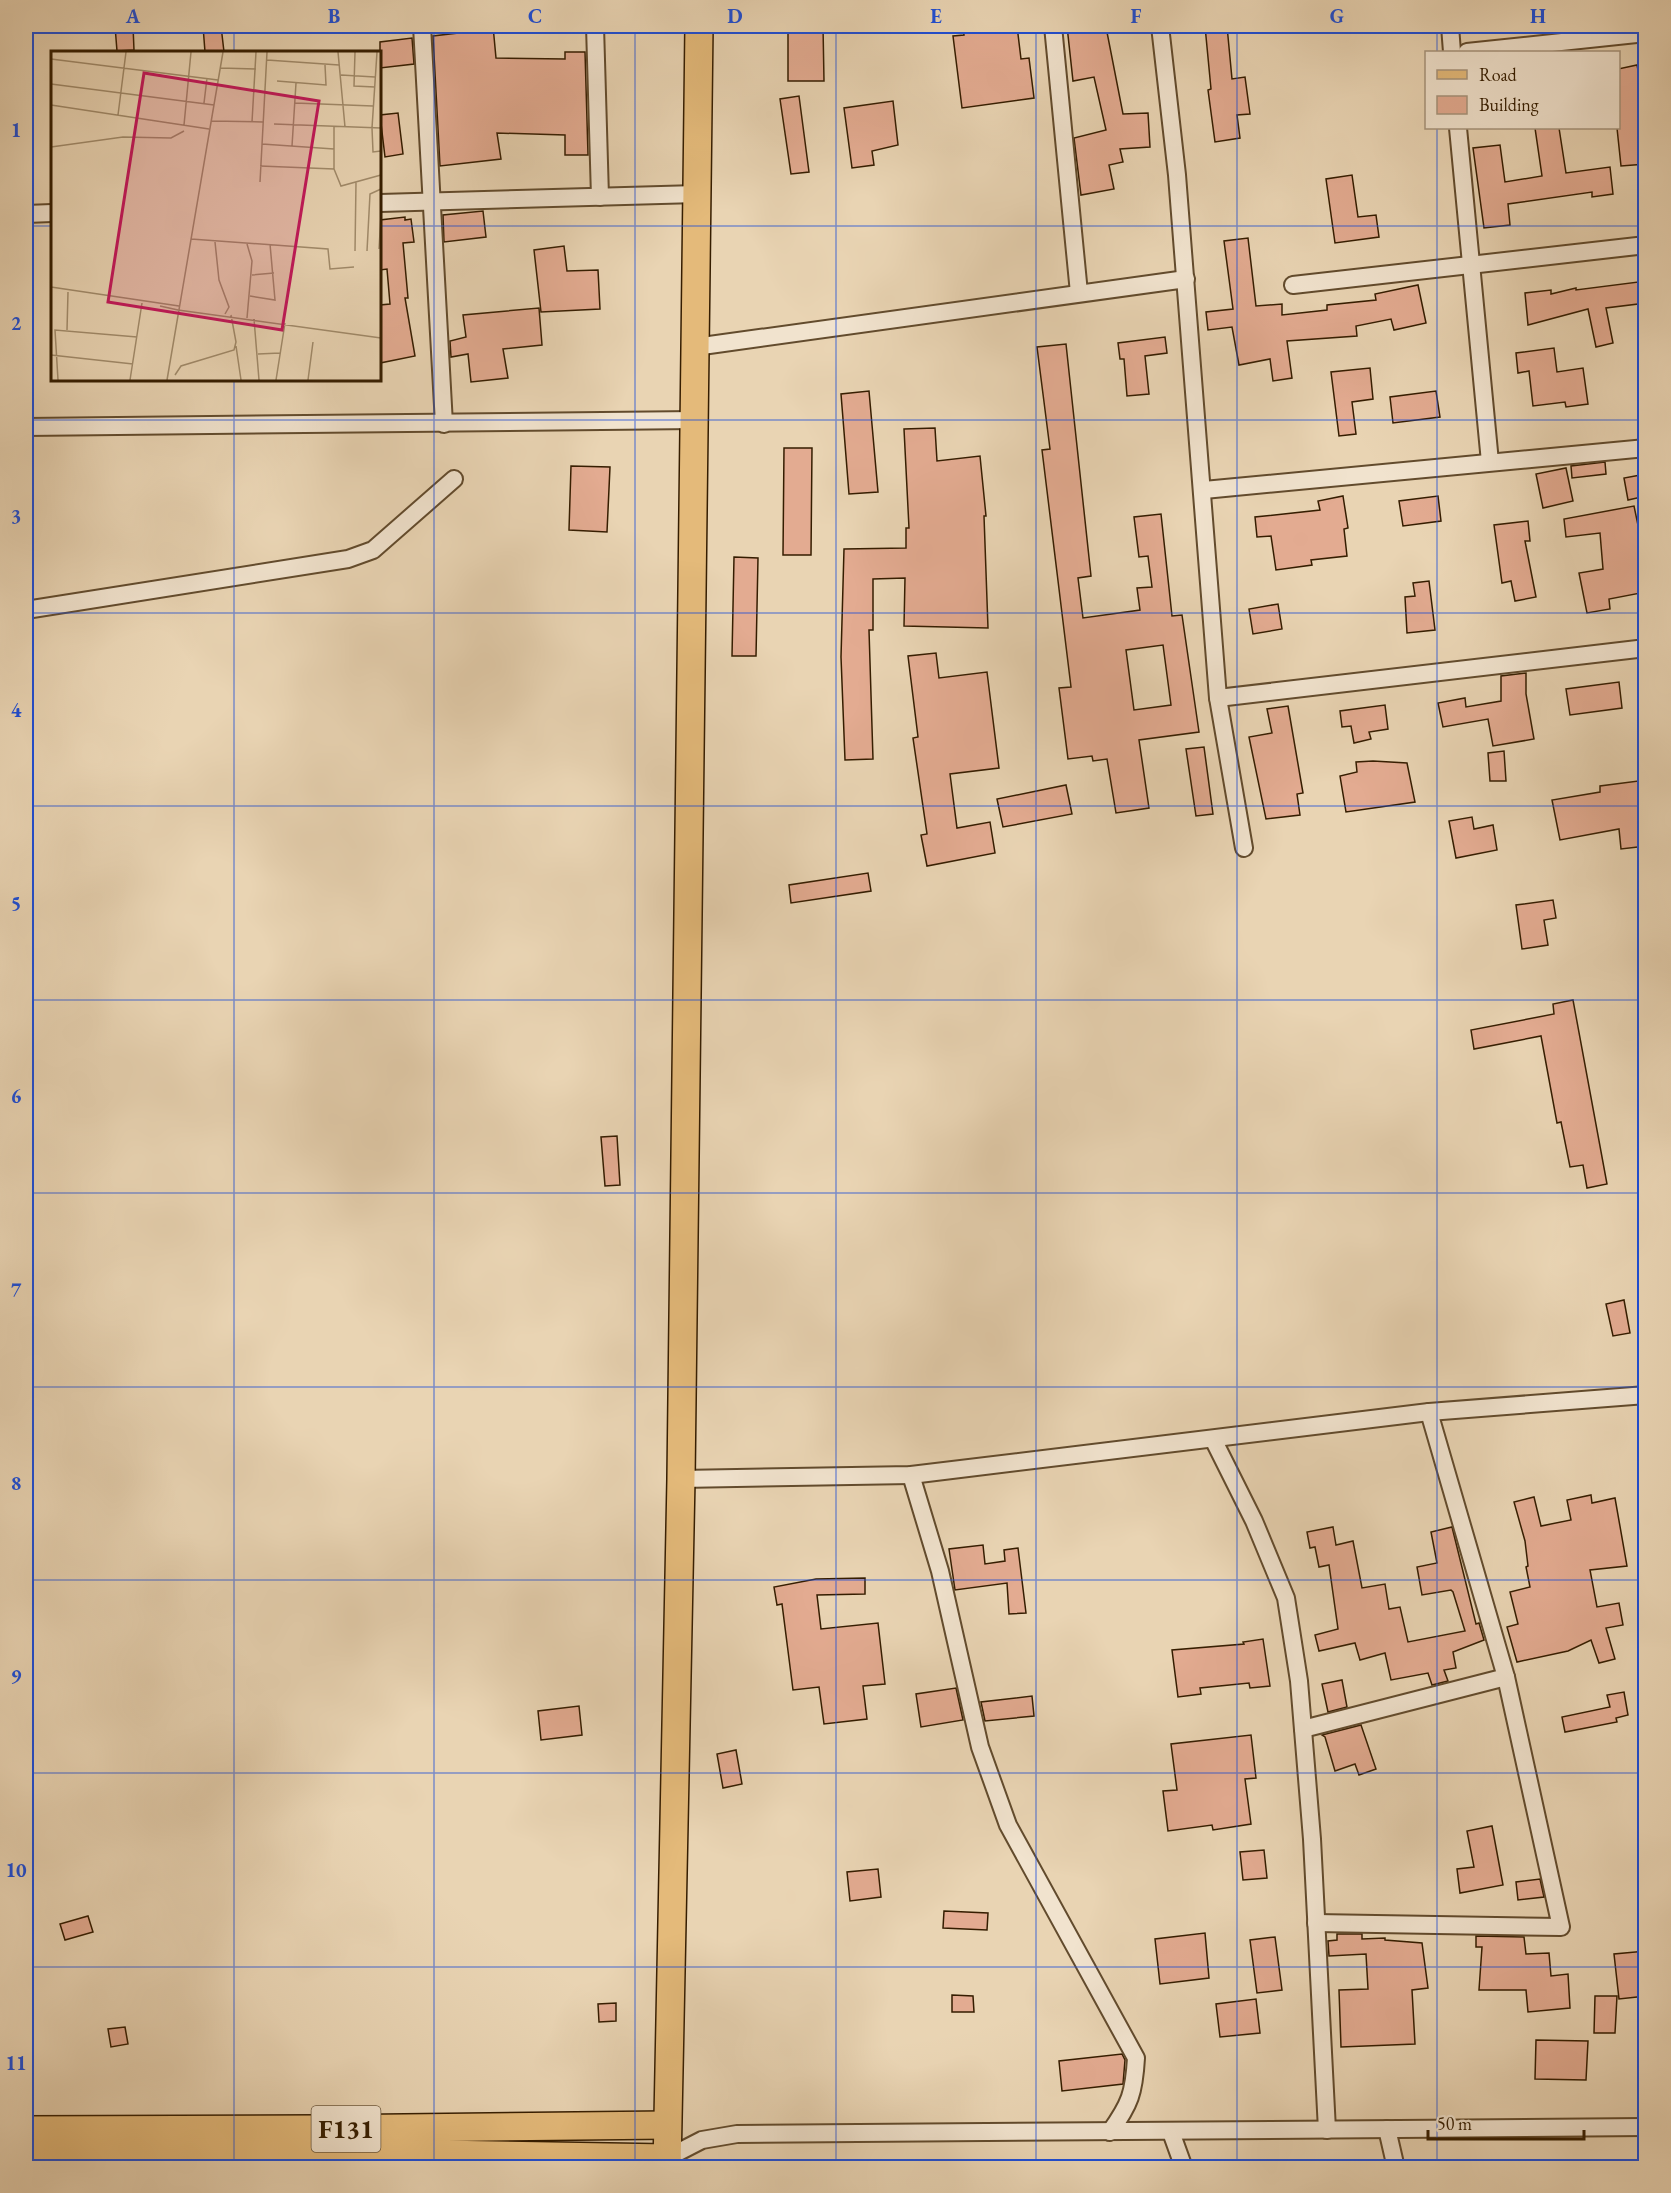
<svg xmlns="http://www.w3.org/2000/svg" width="1671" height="2193" font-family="'EB Garamond',serif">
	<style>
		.building { fill: #e3ab91; stroke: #351d00; stroke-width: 1.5; fill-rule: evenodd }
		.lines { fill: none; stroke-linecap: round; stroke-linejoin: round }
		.minor-casing { stroke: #624b2d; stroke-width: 20 }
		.primary-casing { stroke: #351d00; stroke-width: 30 }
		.minor { stroke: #f1e3ce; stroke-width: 16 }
		.primary { stroke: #e4ba7a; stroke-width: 27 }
		.grid { fill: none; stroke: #1d4ed8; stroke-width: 1.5; stroke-opacity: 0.55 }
		.labels { text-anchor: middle; stroke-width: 5; stroke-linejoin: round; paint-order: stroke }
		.shield { fill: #f1e3ce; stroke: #6d583e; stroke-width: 1.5 }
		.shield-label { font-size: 26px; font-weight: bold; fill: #351d00 }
		.inset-road { fill: none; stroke: #a18b6b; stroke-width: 1.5 }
		.view { fill: #c2185b; fill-opacity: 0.15; stroke: #c2185b; stroke-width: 3 }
		.inset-edge { fill: none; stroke: #351d00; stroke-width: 3 }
		.neatline { fill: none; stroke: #1d4ed8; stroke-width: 2 }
		.grid-label { font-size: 20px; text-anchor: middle; font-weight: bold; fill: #1d4ed8 }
	</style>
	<rect width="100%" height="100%" fill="#e9d4b3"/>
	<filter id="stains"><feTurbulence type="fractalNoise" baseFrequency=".00333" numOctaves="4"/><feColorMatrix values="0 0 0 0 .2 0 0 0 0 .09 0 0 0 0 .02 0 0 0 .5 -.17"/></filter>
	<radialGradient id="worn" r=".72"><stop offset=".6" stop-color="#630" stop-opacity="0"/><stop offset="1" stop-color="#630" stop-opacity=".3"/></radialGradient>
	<g class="building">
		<path d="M115,26H133L134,50L117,51Z"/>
		<path d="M203,26H221L224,52H205Z"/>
		<path d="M457,26H493L496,58L565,59V52H585L588,155H565V135L497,133L501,159L440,166L433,36L458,33Z"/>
		<path d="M788,26H823L824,81H788Z"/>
		<path d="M963,26H1017L1021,59L1029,58L1034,98L962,108L953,36L964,35Z"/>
		<path d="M1067,26L1106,27L1123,114L1148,113L1150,147L1120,149L1123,162L1109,165L1114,189L1081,195L1074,138L1106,130L1094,77L1073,81Z"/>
		<path d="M1205,26H1227L1232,79L1245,77L1250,114L1237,115L1240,138L1215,142L1208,90L1211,89Z"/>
		<path d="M412,38L414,64L380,68V42Z"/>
		<path d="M1637,65L1646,109V164L1621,166L1617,128L1618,69Z"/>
		<path d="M799,96L809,172L791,174L780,99Z"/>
		<path d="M893,101L898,145L872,151L874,165L852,168L844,108Z"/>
		<path d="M398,113L403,154L385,157L380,115Z"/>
		<path d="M1535,128H1559L1566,173L1610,167L1613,194L1592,197V192L1508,204L1510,225L1484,228L1473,148L1500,145L1505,182L1542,176Z"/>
		<path d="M1352,175L1358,217L1376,215L1379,237L1335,243L1326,179Z"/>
		<path d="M483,211L486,237L444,242L443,215Z"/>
		<path d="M405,217V220L411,219L414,242L403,243L408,298H405L415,356L380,363V305L390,304L387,269L380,270V220Z"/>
		<path d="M1248,238L1256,306L1282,304V315L1327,310V305L1376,300L1375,294L1418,285L1426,323L1394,330L1391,319L1356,326L1357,336L1287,341L1292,378L1273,381L1270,359L1239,365L1232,327L1208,330L1206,312L1233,309L1224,241Z"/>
		<path d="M564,246L567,271L598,270L600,309L541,312L534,250Z"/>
		<path d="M1646,281V303L1606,308L1613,343L1596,347L1588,309L1528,325L1525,293L1551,290V294L1576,288V290Z"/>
		<path d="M539,308L542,345L503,349L508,378L471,382L468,354L451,357L450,341L466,337L463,315Z"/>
		<path d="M1165,337L1167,353L1145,356L1149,394L1127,396L1124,359H1120L1118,343Z"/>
		<path d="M1066,344L1091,576L1078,578L1083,618L1140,610L1137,588L1152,587L1148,556L1139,557L1134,517L1161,514L1172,616L1182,615L1199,732L1139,740L1149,808L1116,813L1107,759L1093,761L1092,756L1068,759L1059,688L1071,687L1042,450L1050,449L1037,347ZM1163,645L1171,705L1134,710L1126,650Z"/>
		<path d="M1554,348L1557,372L1583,368L1588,404L1566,407L1565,402L1533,406L1529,371L1518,373L1516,353Z"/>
		<path d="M1370,368L1373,399L1352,402L1356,434L1339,436L1331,372Z"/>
		<path d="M869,391L878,492L849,494L841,394Z"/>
		<path d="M1436,391L1440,417L1393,423L1390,397Z"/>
		<path d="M935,428L937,461L980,456L986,516H984L988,628L904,626L905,578L873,579V630H869L873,759L845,760L841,657L844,549L906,548V528H909L904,429Z"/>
		<path d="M784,448H812L811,555H783Z"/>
		<path d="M1605,462L1606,474L1572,478L1571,466Z"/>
		<path d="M571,466L610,467L607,532L569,530Z"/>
		<path d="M1566,468L1573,501L1543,508L1536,474Z"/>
		<path d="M1646,474V496L1628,500L1624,478Z"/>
		<path d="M1343,496L1348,528L1344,529L1347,556L1311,560L1312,565L1276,570L1271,536L1257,537L1255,517L1320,510L1318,501Z"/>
		<path d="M1438,496L1441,521L1403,526L1399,501Z"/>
		<path d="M1634,506L1640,535L1646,534V592L1609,599L1610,609L1587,613L1579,573L1603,569L1600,533L1566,537L1564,519Z"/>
		<path d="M1528,521L1530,541H1525L1536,597L1515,601L1511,581L1502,583L1494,525Z"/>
		<path d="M734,557L758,558L756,656H732Z"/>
		<path d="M1429,581L1435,630L1407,633L1405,597L1415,596L1413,583Z"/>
		<path d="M1278,604L1282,629L1253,634L1249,609Z"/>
		<path d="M936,653L939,678L987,672L999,768L950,774L957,828L990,822L995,853L927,866L921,835L927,834L913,738L918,737L908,656Z"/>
		<path d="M1526,673V694L1534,739L1493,746L1488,719L1443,727L1438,703L1465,698L1466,707L1501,701V676Z"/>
		<path d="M1619,682L1622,708L1570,715L1566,689Z"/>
		<path d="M1385,705L1388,729L1369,732L1371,739L1354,743L1351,726L1342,727L1340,711Z"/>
		<path d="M1288,706L1303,793L1297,794L1300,815L1266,819L1249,737L1272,733L1267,709Z"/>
		<path d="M1204,747L1213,814L1196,816L1186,749Z"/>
		<path d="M1504,751L1506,781H1490L1488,753Z"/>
		<path d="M1373,761L1407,763L1415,802L1346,812L1340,776L1357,772L1356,762Z"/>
		<path d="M1646,780V846L1621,849L1619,829L1560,840L1552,800L1600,792V786Z"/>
		<path d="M1066,785L1072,814L1003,827L997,799Z"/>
		<path d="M1472,817L1474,829L1493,825L1497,850L1456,858L1449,821Z"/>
		<path d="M868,873L871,891L791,903L789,885Z"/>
		<path d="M1553,900L1556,918L1544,920L1548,945L1522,949L1516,905Z"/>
		<path d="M1573,1000L1607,1184L1587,1188L1583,1165L1570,1167L1561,1122L1557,1123L1541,1036L1474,1049L1471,1030L1554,1014L1553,1004Z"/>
		<path d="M617,1136L620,1185L605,1186L601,1137Z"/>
		<path d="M1624,1300L1630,1333L1613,1336L1606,1304Z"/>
		<path d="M1591,1495L1592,1503L1615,1498L1627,1566L1590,1570L1597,1607L1619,1603L1623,1625L1606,1628L1615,1659L1599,1663L1591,1640L1568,1651L1517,1662L1507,1627L1518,1624L1510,1592L1530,1587L1526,1567L1528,1566L1525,1541L1514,1502L1534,1497L1541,1526L1571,1520L1567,1500Z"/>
		<path d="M1333,1527L1336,1545L1353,1541L1362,1588L1385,1584L1389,1609L1400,1607L1408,1642L1465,1631L1453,1592L1451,1590L1422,1595L1417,1567L1437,1563L1431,1532L1452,1527L1476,1624L1479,1623L1484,1640L1453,1652L1456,1668L1444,1670L1448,1681L1432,1685L1428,1673L1391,1680L1385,1653L1360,1660L1355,1643L1319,1651L1315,1635L1338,1629L1329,1565L1319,1567L1315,1547L1310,1548L1307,1532Z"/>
		<path d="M983,1545L985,1564L1005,1561L1004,1550L1018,1548L1026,1613L1009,1614L1007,1583L955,1590L949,1549Z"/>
		<path d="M865,1578V1594L817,1595L821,1629L878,1623L885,1684L863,1686L867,1719L824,1724L819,1687L793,1690L782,1604L777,1605L774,1587L816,1579Z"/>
		<path d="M1263,1639L1270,1686L1250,1688L1249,1683L1200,1688L1201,1694L1178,1697L1172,1650L1244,1644L1243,1642Z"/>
		<path d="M1342,1680L1347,1707L1328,1712L1322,1684Z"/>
		<path d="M956,1688L963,1720L921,1727L916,1694Z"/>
		<path d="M1624,1692L1628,1715L1616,1718L1617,1722L1565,1732L1562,1717L1610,1707L1607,1695Z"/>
		<path d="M1032,1696L1034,1716L985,1721L981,1702Z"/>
		<path d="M579,1706L582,1735L541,1740L538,1711Z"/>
		<path d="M1361,1725L1376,1769L1359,1775L1355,1764L1335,1771L1325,1737L1322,1735Z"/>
		<path d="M1251,1735L1256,1778L1245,1779L1251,1824L1213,1830L1212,1825L1168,1831L1163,1791L1177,1790L1171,1744Z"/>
		<path d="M736,1750L742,1784L723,1788L717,1754Z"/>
		<path d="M1492,1826L1503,1885L1460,1893L1457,1869L1474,1867L1467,1831Z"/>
		<path d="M1264,1850L1267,1878L1243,1880L1240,1852Z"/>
		<path d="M878,1869L881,1897L850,1901L847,1872Z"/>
		<path d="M1540,1879L1544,1897L1518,1900L1516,1882Z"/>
		<path d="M944,1911L988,1913L987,1930L943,1928Z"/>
		<path d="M88,1916L93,1932L65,1940L60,1924Z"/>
		<path d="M1205,1933L1209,1978L1160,1984L1155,1939Z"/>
		<path d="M1337,1934H1362V1939L1385,1938V1940L1422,1943L1428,1988L1412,1990L1415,2044L1341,2047L1339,1990L1368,1989L1366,1954L1329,1956L1328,1941L1337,1940Z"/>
		<path d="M1476,1936L1524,1937L1526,1954L1549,1953L1551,1976L1568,1974L1570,2008L1528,2012L1526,1990H1479L1482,1947H1476Z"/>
		<path d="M1275,1937L1282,1990L1257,1993L1250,1940Z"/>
		<path d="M1646,1951V1996L1619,1999L1614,1954Z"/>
		<path d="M952,1995L973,1996L974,2012H952Z"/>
		<path d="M1595,1996H1617L1615,2033H1594Z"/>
		<path d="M1256,1999L1260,2033L1220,2037L1216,2004Z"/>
		<path d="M616,2003V2021L599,2022L598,2004Z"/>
		<path d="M125,2027L128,2044L111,2047L108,2029Z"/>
		<path d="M1536,2040L1588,2041L1586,2080L1535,2079Z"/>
		<path d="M1122,2054L1125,2060L1123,2084L1062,2091L1059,2061Z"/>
	</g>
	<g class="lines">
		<g class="minor-casing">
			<g id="minor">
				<path d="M422,26L444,424"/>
				<path d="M595,26L600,197"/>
				<path d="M1053,26L1079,293"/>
				<path d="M1160,26L1177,175L1218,698L1244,848"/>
				<path d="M1450,26L1452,52"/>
				<path d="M1467,52L1646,33"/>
				<path d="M1458,128L1490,462"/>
				<path d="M380,203L697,194"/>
				<path d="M26,214L52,213"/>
				<path d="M1293,285L1646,245"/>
				<path d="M695,347L1186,279"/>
				<path d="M26,427L696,420"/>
				<path d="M1204,490L1646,448"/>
				<path d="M26,610L348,559L373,550L454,479"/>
				<path d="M1218,698L1646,648"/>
				<path d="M1213,1439L1254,1521L1286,1598L1299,1681L1312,1839L1327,2130"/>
				<path d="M911,1475L940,1571L980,1747L1008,1825L1136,2058C1134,2093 1130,2104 1110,2132"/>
				<path d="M681,1479L911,1475L1429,1412L1646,1395"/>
				<path d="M1303,1729L1506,1677"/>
				<path d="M1316,1923L1561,1927L1506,1677L1429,1412"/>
				<path d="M1387,2129L1396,2168"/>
				<path d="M1171,2132L1184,2168"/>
				<path d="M667,2158L702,2140L737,2134L1646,2127"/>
			</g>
		</g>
		<g class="primary-casing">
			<g id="primary">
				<path d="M26,2130L320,2129L667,2125"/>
				<path d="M26,2153L321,2152L667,2158"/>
				<path d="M667,2168L681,1479L699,26"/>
			</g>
		</g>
		<use href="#minor" class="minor"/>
		<use href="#primary" class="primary"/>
	</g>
	<path class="grid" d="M234,26V52M434,26V2168M635,26V2168M836,26V2168M1036,26V2168M1237,26V2168M1437,26V52M1437,128V2168M26,226H52M380,226H1646M234,380V2168M26,420H1646M26,613H1646M26,806H1646M26,1000H1646M26,1193H1646M26,1387H1646M26,1580H1646M26,1773H1646M26,1967H1646"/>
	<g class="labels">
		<rect class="shield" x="311.5" y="2106" width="69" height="46" rx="4.5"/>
		<g class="shield-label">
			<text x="346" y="2138">F131</text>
		</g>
	</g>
	<g transform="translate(51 51)">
		<rect width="330" height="330" fill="#e9d4b3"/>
		<path class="inset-road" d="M287,1L294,76M304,1L303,35L324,36M326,1L321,77L322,101L330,100M0,8L167,29M216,9L288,14M169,17L205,18M290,24L324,26M226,30L275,34L274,14M0,33L163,54M153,52L156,27M244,52L322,55M0,54L158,78M67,64L75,1M160,70L212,71M201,71L205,1M223,73L330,77M133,74L140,1M211,93L283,98M241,95L245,32M0,96L72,86L120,87L133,80M209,115L283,118L290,135L330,124M283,118V76M209,131L216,1M140,188L277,198L279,218L303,216M164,191L168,229L178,256L174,263M196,193L201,210L196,267M328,198L330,165M304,200L305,131M316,200L319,143L330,138M201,224L223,222M0,236L128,255M199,245L224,249L219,193M109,255L127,259M127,259L330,287M203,268L208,329M16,279L17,241M185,295L190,329M207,303L229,302M0,304L82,313M124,324L130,315L183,299L185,291L180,264M7,329L4,279L86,286M79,329L91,252M116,329L172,1M225,329L234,272M257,329L262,291"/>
		<path class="view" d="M93,22L268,50L231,279L57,251Z"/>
		<rect width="330" height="330" class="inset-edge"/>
	</g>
	<rect width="1671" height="2193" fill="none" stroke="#e9d4b3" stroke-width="66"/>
	<rect x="1425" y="51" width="195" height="78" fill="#f1e3ce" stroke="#a6947c" stroke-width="1.5"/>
	<rect x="1437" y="70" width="30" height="9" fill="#e4ba7a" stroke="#a6947c" stroke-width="1.5"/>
	<text x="1479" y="81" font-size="18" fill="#351d00">Road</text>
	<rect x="1437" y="96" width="30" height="18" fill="#e3ab91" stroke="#a6947c" stroke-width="1.5"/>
	<text x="1479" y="111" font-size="18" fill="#351d00">Building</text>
	<path d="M1428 2130v9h156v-9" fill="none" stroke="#351d00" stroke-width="3"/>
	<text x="1437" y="2130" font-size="18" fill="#351d00" stroke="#f1e3ce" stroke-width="4.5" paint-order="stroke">50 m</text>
	<rect x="33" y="33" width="1605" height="2127" class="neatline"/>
	<g class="grid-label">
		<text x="133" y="23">A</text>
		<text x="334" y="23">B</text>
		<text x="535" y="23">C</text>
		<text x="735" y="23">D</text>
		<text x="936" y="23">E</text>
		<text x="1136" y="23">F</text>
		<text x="1337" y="23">G</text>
		<text x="1538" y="23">H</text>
		<text x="16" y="137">1</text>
		<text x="16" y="330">2</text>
		<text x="16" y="523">3</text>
		<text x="16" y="717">4</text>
		<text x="16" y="910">5</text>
		<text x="16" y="1103">6</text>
		<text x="16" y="1297">7</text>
		<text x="16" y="1490">8</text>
		<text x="16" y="1683">9</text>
		<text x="16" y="1877">10</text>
		<text x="16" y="2070">11</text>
	</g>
	<rect width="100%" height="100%" filter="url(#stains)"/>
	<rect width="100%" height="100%" fill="url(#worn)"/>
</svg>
